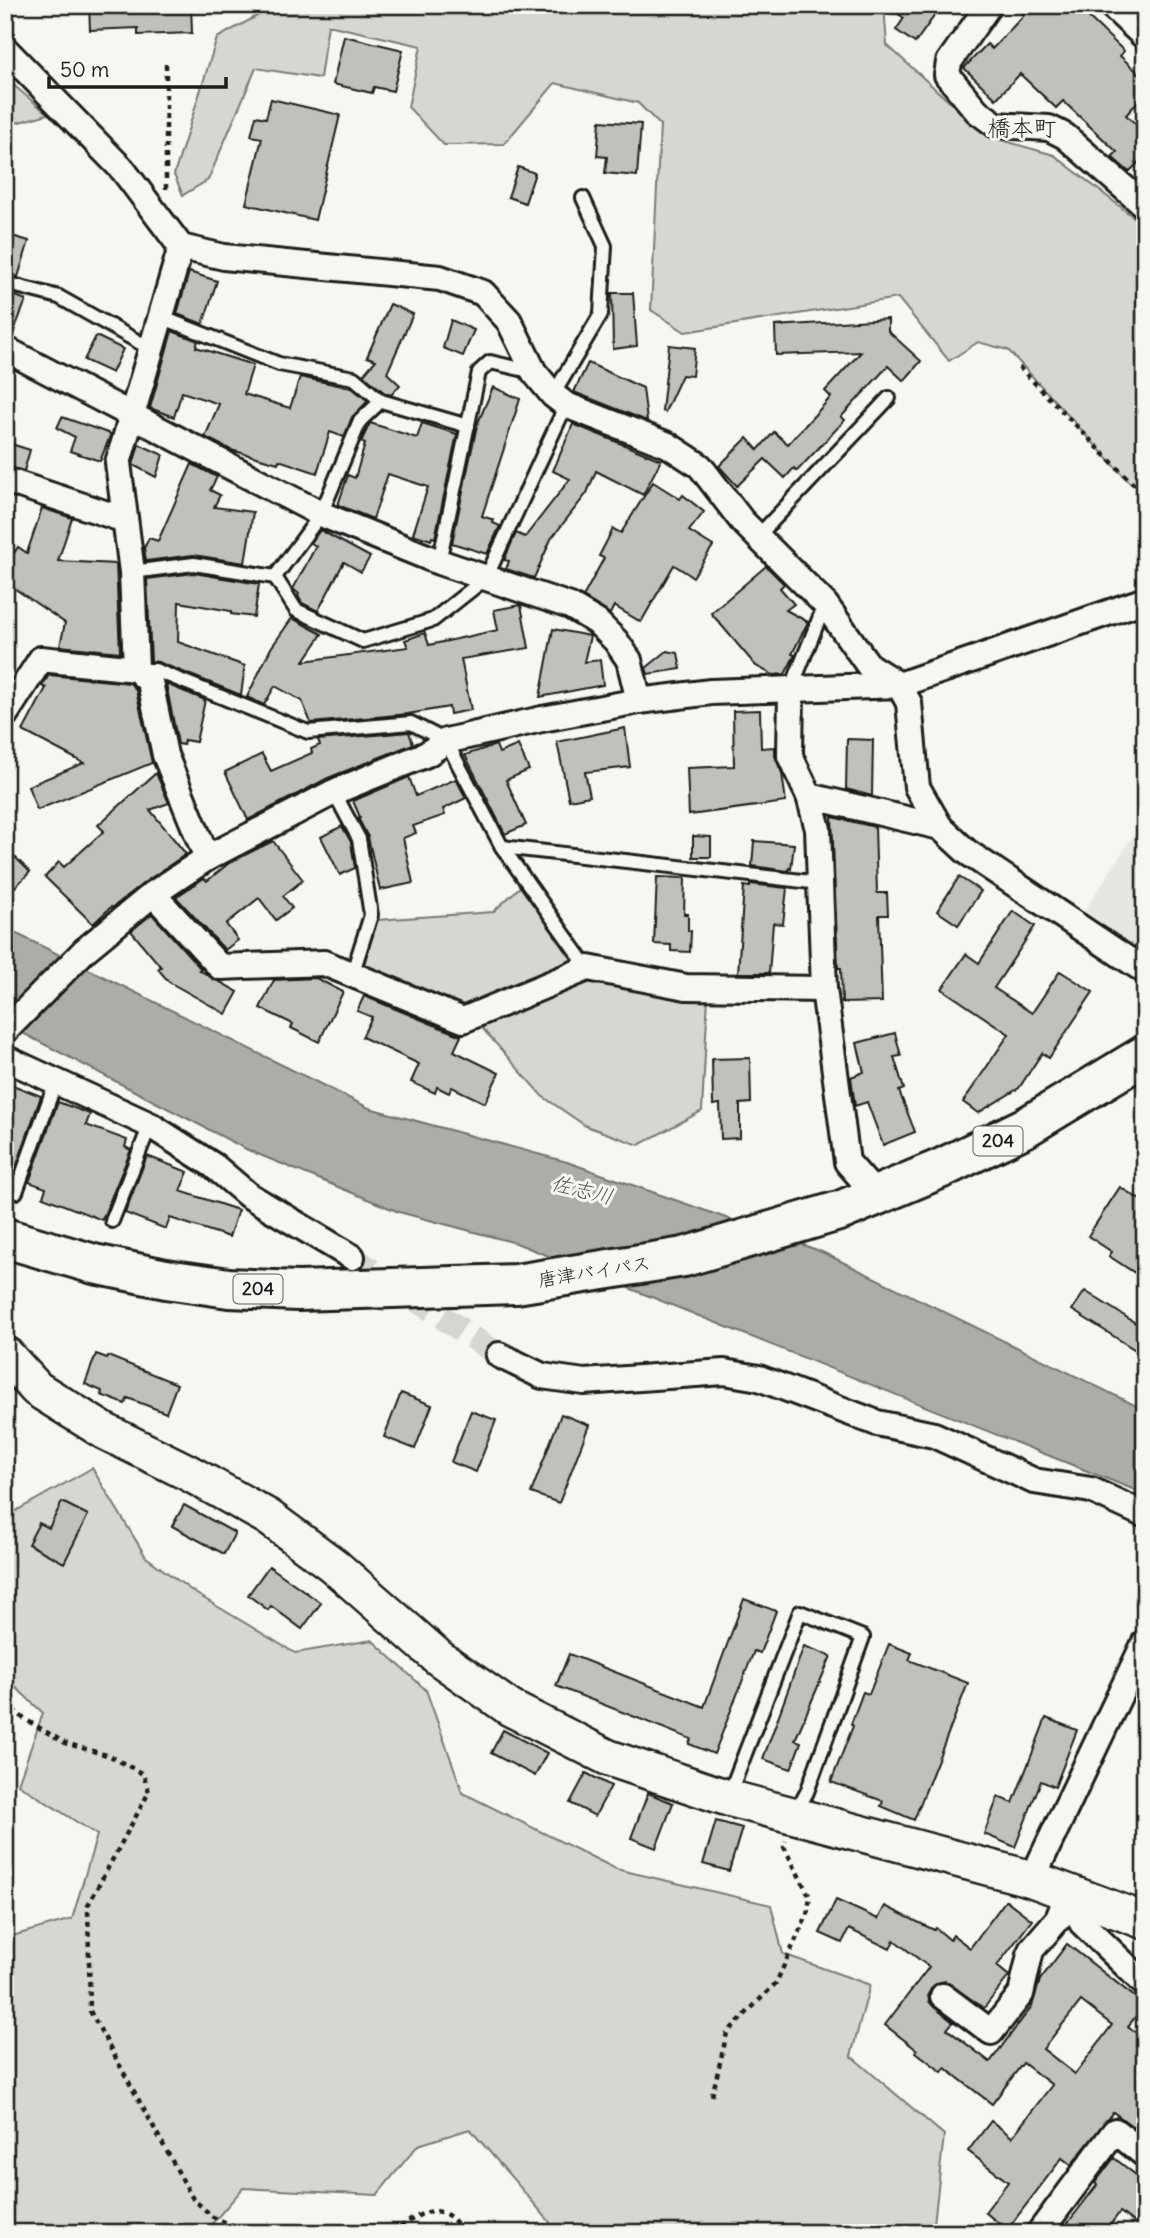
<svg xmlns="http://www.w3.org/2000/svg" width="1150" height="2238" font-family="Delius,'Klee One',sans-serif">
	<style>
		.built { fill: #e6e6e2 }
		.green { fill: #d6d6d2; stroke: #797977; stroke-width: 2 }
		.water { fill: #acaca9; stroke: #727271; stroke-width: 2 }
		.building { fill: #c0c0bd; stroke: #1c1c1c; stroke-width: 2; fill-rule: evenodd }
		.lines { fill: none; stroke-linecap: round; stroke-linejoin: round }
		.street-tunnel { stroke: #d5d5d2; stroke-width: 24; stroke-dasharray: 24 12; stroke-linecap: butt }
		.lane-casing { stroke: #1c1c1c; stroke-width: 18 }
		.street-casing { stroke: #1c1c1c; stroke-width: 30 }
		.secondary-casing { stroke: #1c1c1c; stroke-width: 40 }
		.highway-casing { stroke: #1c1c1c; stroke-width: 44 }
		.path { stroke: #1c1c1c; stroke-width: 4.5; stroke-dasharray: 5 5; stroke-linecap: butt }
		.lane { stroke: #f6f6f2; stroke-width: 12 }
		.street { stroke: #f6f6f2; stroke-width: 24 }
		.secondary { stroke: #f6f6f2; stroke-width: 35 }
		.highway { stroke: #f6f6f2; stroke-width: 38 }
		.labels { text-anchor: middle; stroke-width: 6; stroke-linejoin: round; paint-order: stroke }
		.shield { fill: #f6f6f2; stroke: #5d5d5c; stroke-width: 2 }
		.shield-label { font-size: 18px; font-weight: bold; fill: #1c1c1c }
		.street-label { font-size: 19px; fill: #1c1c1c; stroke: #f6f6f2 }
		.water-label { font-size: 21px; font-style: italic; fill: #565654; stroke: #f6f6f2 }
		.quarter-label { font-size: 23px; fill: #1c1c1c; stroke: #f6f6f2 }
	</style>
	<rect width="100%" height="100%" fill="#f6f6f2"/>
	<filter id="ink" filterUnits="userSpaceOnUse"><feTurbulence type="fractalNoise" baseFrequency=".0143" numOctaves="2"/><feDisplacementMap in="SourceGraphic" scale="14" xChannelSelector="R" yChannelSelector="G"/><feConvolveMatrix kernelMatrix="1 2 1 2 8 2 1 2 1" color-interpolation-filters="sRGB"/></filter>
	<g filter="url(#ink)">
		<path class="built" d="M1145,817V959L1080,918Z"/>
		<g class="green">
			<path d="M277,5H884L887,45L987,136L1054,155L1145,226V491L1130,483L1008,350L978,342L949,361L898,298L685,332L651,310L660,125L638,103L555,83L504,144L444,145L408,107L421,46L328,25L320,78L256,68L208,180L183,195L174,175L217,38Z"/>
			<path d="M5,78L48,114L5,126Z"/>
			<path d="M521,886L588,975L708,997L702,1111L639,1145L586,1126L542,1096L468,1012L362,972L377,920L493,912Z"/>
			<path d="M92,1468L146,1557L195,1593L295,1653L372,1640L426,1690L463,1793L616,1869L771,1905L783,1954L870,1985L851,2056L944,2135L933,2233H554L549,2221L470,2129L418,2145L377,2195L243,2188L204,2233H5V1938L72,1919L97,1835L18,1784L43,1713L5,1677V1526L9,1515Z"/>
		</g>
		<path class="water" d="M5,928L369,1108L567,1162L820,1251L1145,1410V1494L516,1243L399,1212L248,1150L5,1024Z"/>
		<g class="building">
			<path d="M89,5H191L192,33L138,35V28L90,30Z"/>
			<path d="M886,5H942L915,43L896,30L904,18Z"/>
			<path d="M1013,5H1076L1124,51L1120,56L1145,79V94L1126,115L1145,133V156L1129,172L1112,157L1117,152L1063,101L1056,108L1020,74L996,99L964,68L987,44L992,49L1024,15Z"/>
			<path d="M344,36L403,50L393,91L374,87L372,93L333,84Z"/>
			<path d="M271,99L340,115L315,220L246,204L262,138L251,136L256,116L266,118Z"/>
			<path d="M600,121L641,124L637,176L605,173L607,157L597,156Z"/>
			<path d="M518,167L535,173L525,203L508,197Z"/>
			<path d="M5,234L29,241L18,277L5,274Z"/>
			<path d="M189,272L217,281L203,324L177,314Z"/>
			<path d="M5,292L26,300L12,336L5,334Z"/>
			<path d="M612,293H633L637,346L613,349Z"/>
			<path d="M390,304L413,314L387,373L400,385L391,395L385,393L363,375L376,360L367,357Z"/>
			<path d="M888,319V331L921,361L904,381L888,366L841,417L845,420L797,471L794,468L785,478L765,459L737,486L719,466L747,438L758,450L774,432L788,444L831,397L825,391L861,352L776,355L775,326Z"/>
			<path d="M451,320L474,330L463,356L443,348Z"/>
			<path d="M172,331L198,341L196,347L253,365L244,394L290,408L300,377L352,388L368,401L352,417L344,437L330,432L317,473L279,460L278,463L231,450L205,437L219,404L182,392L174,417L150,408Z"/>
			<path d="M96,336L123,349L112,373L84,360Z"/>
			<path d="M669,345L695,348L692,376L682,375L665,412L662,411Z"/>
			<path d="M588,363L643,388L647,421L574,392Z"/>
			<path d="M493,387L520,399L482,516L494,520L493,523L500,526L487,554L452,543L477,425Z"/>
			<path d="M62,417L111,434L100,461L70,451L75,437L57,428Z"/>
			<path d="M370,423L417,438L422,423L457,434L435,538L432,537L431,540L413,534L428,487L388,474L373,519L338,505L348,475L355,478L365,444L361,442Z"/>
			<path d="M573,424L661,460L643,495L596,471L587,493L551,539L534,578L506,569L509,561L504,560L516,533L525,537L570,479L553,471Z"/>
			<path d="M5,442L30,450L24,471L5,466Z"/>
			<path d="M139,444L163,455L156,477L133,465Z"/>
			<path d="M192,464L217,477L210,490L220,495L214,507L253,512L245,563L193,555L146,561L144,548L149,538L158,541Z"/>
			<path d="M653,482L680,499L683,495L704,512L689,531L713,546L693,577L674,565L641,622L614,606L610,614L583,597L604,558L599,556L613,529L621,533Z"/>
			<path d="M42,508L72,518L58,561L116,564L120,652L60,646L65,623L5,582V566L18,547L27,553Z"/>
			<path d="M320,530L370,557L361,572L344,562L318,611L302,603L298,596L299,594L293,589L316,546L311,543Z"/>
			<path d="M766,566L784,584L780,588L794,604L786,610L808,622L792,654L795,655L785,674L773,675L756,666L711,613Z"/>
			<path d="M194,573L259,584L254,617L231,614V611L179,602L178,642L245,666L241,695L158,662L151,661L147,579Z"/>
			<path d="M521,605L529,648L461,659L471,710L450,714L449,707L408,714L311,723L302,701L275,686L264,705L247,697L271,648L292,618L322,634L304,661L408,647L405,640L425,633L429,645L498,630L494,610Z"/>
			<path d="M553,629L590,636L584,662L600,660L603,685L540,697Z"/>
			<path d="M667,651L678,653L681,669L648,674L646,668Z"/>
			<path d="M49,675L130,683L136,690L152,763L37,810L28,786L84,763L23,731L46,688L42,686Z"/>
			<path d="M166,684L205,700L196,742L184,740L183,745L178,744Z"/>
			<path d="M760,710L761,748L775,747V756L782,773L786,802L689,815L687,768L734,766L733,711Z"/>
			<path d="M625,728L630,767L585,772L590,796L569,800L557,742Z"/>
			<path d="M409,732L413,744L328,778L248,820L225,772L262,754L271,771L312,753L311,749L320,745L318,740Z"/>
			<path d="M847,739L873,740L872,796L846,789Z"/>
			<path d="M496,745L499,753L518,745L529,770L506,780L526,825L505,834L465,755Z"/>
			<path d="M156,773L169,803L150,810L186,854L145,882L112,908L111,907L93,924L45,877L59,862L64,867L104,831L98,825Z"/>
			<path d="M409,777L416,796L456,779L466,798L443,809L445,815L413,826L416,833L403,838L413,883L380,890L368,837L358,818L360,817L353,801Z"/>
			<path d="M832,817L875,827L877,893H887L888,915H879L882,1002L842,1003L841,968H838Z"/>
			<path d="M342,826L351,842L355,868L340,875L321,837Z"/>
			<path d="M693,836L711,837V857H693Z"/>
			<path d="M273,841L303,880L283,896L292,908L276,920L259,898L226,924L238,940L225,950L176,897L204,878L207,881L229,863Z"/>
			<path d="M754,841L794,844L791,869L789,868L788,871L752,866Z"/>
			<path d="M5,847L30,872L5,897Z"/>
			<path d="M657,877L685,878L684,914H688V931H691L690,952L671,951V945L654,944Z"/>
			<path d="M959,877L981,891L958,925L937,911Z"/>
			<path d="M750,884L787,888L783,924L773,923L769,973H738L744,886L750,887Z"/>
			<path d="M1013,911L1035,926L994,988L1032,1013L1060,971L1093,992L1049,1058L1042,1053L1019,1088L978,1113L963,1102L1009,1034L942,989L966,954L979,963Z"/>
			<path d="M152,914L201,969L199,970L238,992L226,1014L169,982L158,969L161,967L131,931Z"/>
			<path d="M316,978L343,992L319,1042L291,1028L293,1024L260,1008L274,980Z"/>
			<path d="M364,996L461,1036L454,1051L499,1073L485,1103L452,1087L449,1093L437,1087L435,1093L411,1082L419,1064L362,1037L372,1017L357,1011Z"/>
			<path d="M895,1033L901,1056L894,1057L904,1089L899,1091L915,1132L883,1145L867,1102L855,1106L851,1077L864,1072L857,1043Z"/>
			<path d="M750,1058L751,1103L740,1104V1138L721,1139L720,1104L713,1105L712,1059Z"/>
			<path d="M5,1082L41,1096L13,1176L5,1173Z"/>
			<path d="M58,1102L90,1114L86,1125L127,1140L125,1147L131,1150L102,1220L43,1197L46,1188L29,1182Z"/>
			<path d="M147,1156L188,1172L180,1191L238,1210L229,1237L170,1218L166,1229L125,1213Z"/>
			<path d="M1120,1187L1145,1203V1258L1135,1273L1109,1256L1112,1252L1088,1236Z"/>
			<path d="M1085,1291L1145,1329V1356L1072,1310Z"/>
			<path d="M96,1354L107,1358L108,1356L177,1384L166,1413L128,1398L125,1404L101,1395L102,1391L85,1384Z"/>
			<path d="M401,1393L432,1405L415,1449L384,1437Z"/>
			<path d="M471,1411L496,1420L476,1472L451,1462Z"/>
			<path d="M561,1414L589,1425L559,1503L531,1493Z"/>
			<path d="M62,1502L88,1515L64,1563L28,1544L39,1523L49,1528Z"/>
			<path d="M184,1505L235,1533L224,1554L172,1526Z"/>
			<path d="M269,1566L321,1603L302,1629L271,1606L268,1610L248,1595Z"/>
			<path d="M744,1599L776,1611L760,1653L754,1651L714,1754L689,1744L691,1739L556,1686L569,1654L704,1707Z"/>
			<path d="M889,1644L912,1653L909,1660L968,1683L914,1820L881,1806L883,1801L831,1782L853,1726L851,1724L863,1692L869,1694Z"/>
			<path d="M804,1646L831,1656L795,1740L801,1742L791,1769L763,1759Z"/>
			<path d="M1046,1718L1077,1730L1055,1787L1041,1781L1015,1847L984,1834L998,1797L1013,1803Z"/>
			<path d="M503,1730L547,1753L535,1776L491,1753Z"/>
			<path d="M586,1773L611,1786L595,1816L570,1803Z"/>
			<path d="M648,1793L673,1803L656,1848L631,1838Z"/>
			<path d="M716,1821L742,1828L729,1871L703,1864Z"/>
			<path d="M836,1900L878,1919L885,1906L934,1930L936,1928L950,1940L953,1935L970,1948L1006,1900L1032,1920L997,1966L1009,1976L984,2008L945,1981L937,1983L928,1994L929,2001L934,2007L953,2022L947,2029L990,2062L1032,2006L1040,1980L1067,1944L1145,2005L1128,2026L1145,2040V2136L1113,2112L1071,2165L1062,2158L1007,2230L985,2212L1008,2182L968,2151L991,2121L1012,2137L1052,2085L1023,2063L992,2104L945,2068L942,2072L916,2052L917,2050L885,2025L929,1967L894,1940L890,1949L849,1929L842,1943L820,1933ZM1081,2001L1112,2025L1075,2074L1043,2049Z"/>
			<path d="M1114,2158L1145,2182V2231L1120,2212L1104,2233H1078L1067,2224L1097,2185L1095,2183Z"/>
		</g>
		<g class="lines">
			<path class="street-tunnel" d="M352,1257L499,1355"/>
			<g class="lane-casing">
				<g id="lane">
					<path d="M5,283L59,297L151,349"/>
					<path d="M161,317L279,364L354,378L381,401L468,426"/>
					<path d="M553,395L601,314L605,246L583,198"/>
					<path d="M758,536L889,398"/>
					<path d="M439,562L479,372L490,362L534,372"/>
					<path d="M132,572L194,564L275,577L296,610L363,641L433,620L486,578L566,405"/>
					<path d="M275,577L321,514L360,421L381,401"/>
					<path d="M140,670H155L308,732L411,723L446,741L502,847L588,968"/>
					<path d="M791,689L825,604"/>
					<path d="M334,792L359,839L371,915L352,975"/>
					<path d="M502,847L820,883"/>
					<path d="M16,1192L56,1081"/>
					<path d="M112,1221L150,1125"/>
					<path d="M729,1795L800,1612L863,1637L807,1792L795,1814"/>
				</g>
			</g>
			<g class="street-casing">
				<g id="street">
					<path d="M989,5L949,62L947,75L977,111L996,125L1049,128L1065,136L1145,206"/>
					<path d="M1111,5L1145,37"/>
					<path d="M5,49L123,170L181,247L224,257L440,278L483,293L509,321L534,372L553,395L566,405L668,445L700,466L742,521L825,604L869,666L899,685L909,703L917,787L940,827L967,852L1145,971"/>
					<path d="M5,349L321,514L439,562L570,606L597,622L616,641L629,660L639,701"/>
					<path d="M5,480L125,520"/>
					<path d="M136,669L132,572L118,463L181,247"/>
					<path d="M791,689L790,756L809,796L818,829L824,989L847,1162L877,1196"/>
					<path d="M5,715L41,659L136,669L150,682L165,755L207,858"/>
					<path d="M809,796L940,827"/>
					<path d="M153,894L220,967L324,963L463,1020L588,968L686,987L824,989"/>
					<path d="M5,1031L85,950L153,894L207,858L334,792L427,754L446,741L542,719L639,701L711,692L899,685L1145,600"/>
					<path d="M5,1058L150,1125L214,1166L248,1195L352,1257"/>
					<path d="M499,1355L542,1376L584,1382L724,1372L759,1378L877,1423L934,1435L1034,1481L1091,1490L1145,1515"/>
					<path d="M1032,1879L1145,1642"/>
					<path d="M1068,1893L1082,1923L1145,1984"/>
					<path d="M943,1996L991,2032L1021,1994L1031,1950L1058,1919L1068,1893"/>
					<path d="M1039,2233L1115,2131L1145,2155"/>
				</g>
			</g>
			<g class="secondary-casing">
				<path id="secondary" d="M5,1354L37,1389L104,1431L187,1472L268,1517L333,1565L439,1658L510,1708L609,1758L728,1798L1032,1879L1145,1921"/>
			</g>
			<g class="highway-casing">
				<path id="highway" d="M5,1238L94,1264L166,1279L229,1288L298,1291L516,1284L684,1257L842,1210L942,1168L1026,1127L1145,1055"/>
			</g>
			<g class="path">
				<path d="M166,64V190"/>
				<path d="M1019,367L1145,496"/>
				<path d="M5,1703L23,1718L65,1743L110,1756L143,1774L149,1792L88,1905L90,2011L193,2199L213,2217L251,2233"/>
				<path d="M712,2096L727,2033L776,1983L807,1915L810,1897L784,1847L786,1841"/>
				<path d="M392,2233C421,2213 440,2196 464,2233"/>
			</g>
			<use href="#lane" class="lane"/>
			<use href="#street" class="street"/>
			<use href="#secondary" class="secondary"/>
			<use href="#highway" class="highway"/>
		</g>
	</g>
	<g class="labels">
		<g class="shield">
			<rect x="973.5" y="1126.5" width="49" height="29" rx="5"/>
			<rect x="233.5" y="1274.5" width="49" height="29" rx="5"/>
		</g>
		<g class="shield-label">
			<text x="998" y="1147">204</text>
			<text x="258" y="1295">204</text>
		</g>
		<g class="street-label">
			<text transform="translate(594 1271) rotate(-9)" y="7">唐津バイパス</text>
		</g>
		<g class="water-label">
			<text transform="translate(582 1190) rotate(14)" y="7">佐志川</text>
		</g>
		<g class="quarter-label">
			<text x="1022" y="136">橋本町</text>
		</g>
	</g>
	<rect width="1150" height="2238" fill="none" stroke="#f6f6f2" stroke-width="28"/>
	<rect x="14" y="14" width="1122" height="2210" fill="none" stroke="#1c1c1c" stroke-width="2.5" filter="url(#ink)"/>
	<path d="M49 77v10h177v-10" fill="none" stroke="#1c1c1c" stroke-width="3.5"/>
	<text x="60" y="77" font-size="21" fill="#1c1c1c" stroke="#f6f6f2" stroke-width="5" paint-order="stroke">50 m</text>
</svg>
